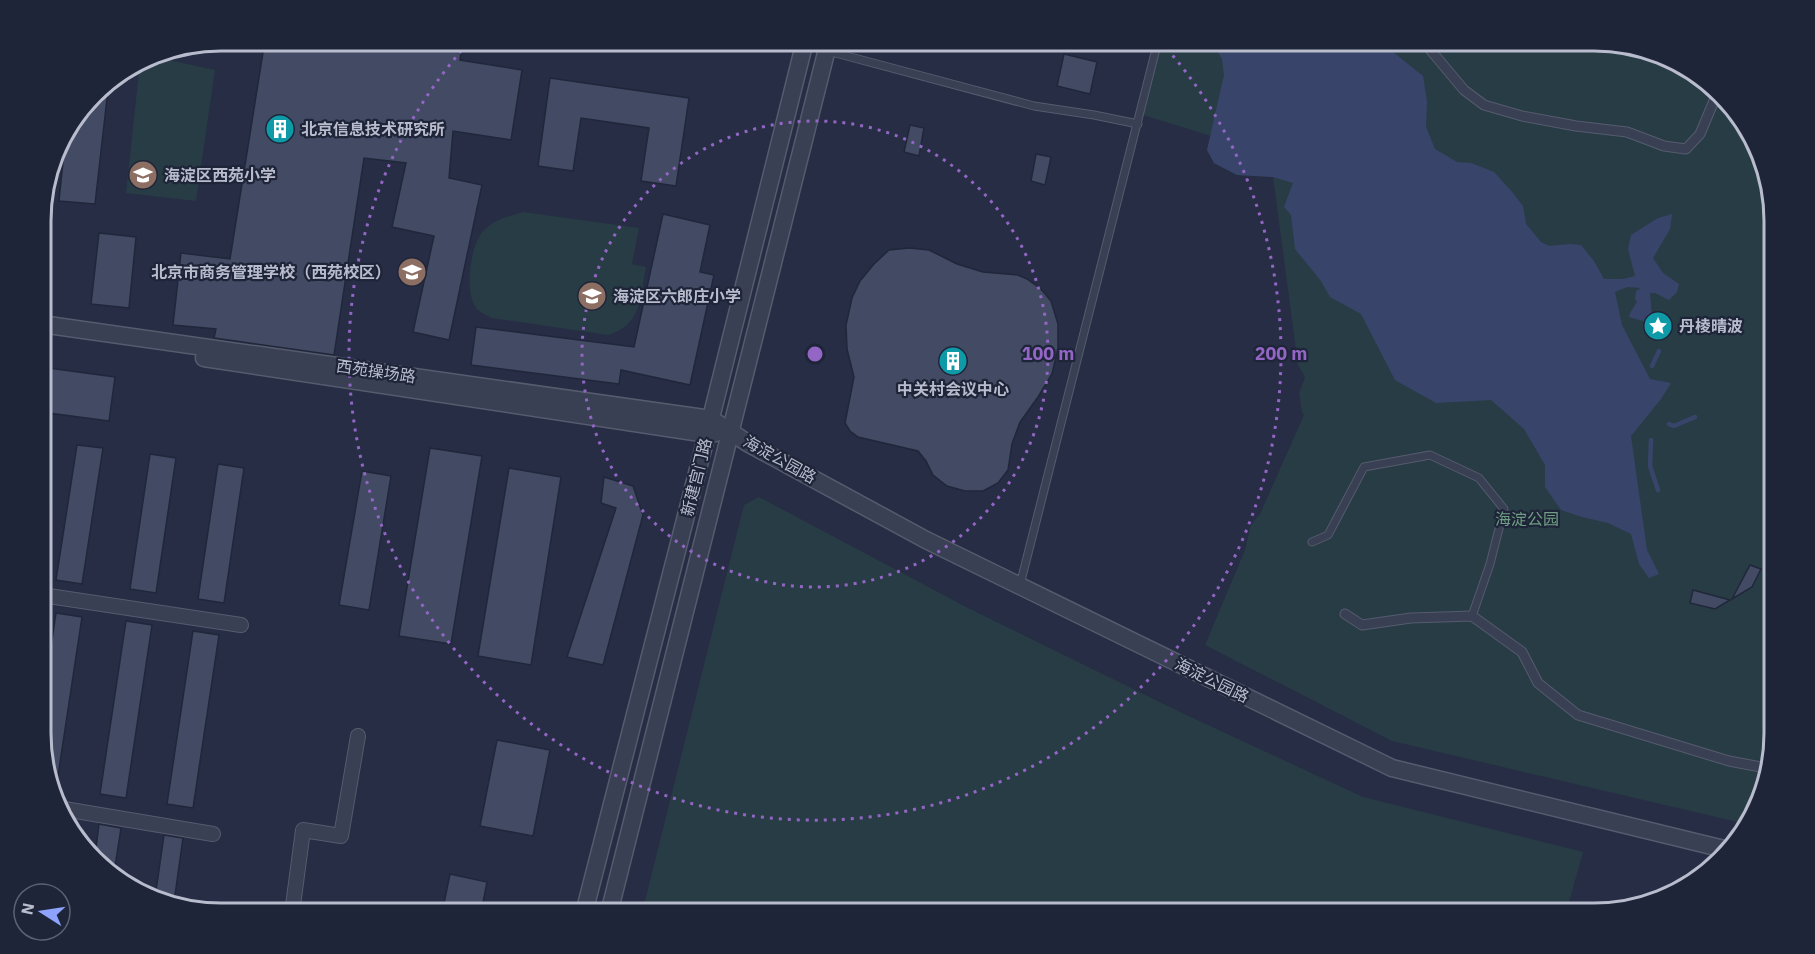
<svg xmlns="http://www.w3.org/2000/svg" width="1815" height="954" font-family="'IBM Plex Sans','Noto Sans SC',sans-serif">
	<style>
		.green { fill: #283c45 }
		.water { fill: #39446b }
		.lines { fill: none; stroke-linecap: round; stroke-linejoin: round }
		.stream { stroke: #39446b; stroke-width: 4.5 }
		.building { fill: #424a64; stroke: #21273b; stroke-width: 1.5 }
		.service-casing { stroke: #565b6e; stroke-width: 9 }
		.pedestrian-casing { stroke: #565b6e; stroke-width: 11 }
		.minor-casing { stroke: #565b6e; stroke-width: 16 }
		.tertiary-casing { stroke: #565b6e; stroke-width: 19 }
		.service { stroke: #3a4054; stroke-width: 7 }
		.pedestrian { stroke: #3a4054; stroke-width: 9 }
		.minor { stroke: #3a4054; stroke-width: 14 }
		.tertiary { stroke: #3a4054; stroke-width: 16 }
		.ring { fill: none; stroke: #9366c5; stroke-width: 3; stroke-dasharray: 3 6 }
		.labels { text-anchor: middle; stroke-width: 4.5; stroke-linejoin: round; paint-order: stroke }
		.poi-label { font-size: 16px; font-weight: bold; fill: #b8bccd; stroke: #1f2539; text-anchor: start }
		.street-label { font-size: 16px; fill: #b8bccd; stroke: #1f2539 }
		.park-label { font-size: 16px; fill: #6e9f82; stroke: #1f2539 }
		.rim { fill: none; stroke: #b8bccd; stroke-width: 3 }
		.centre { fill: #9366c5; stroke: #1f2539; stroke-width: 3 }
		.ring-label { font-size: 18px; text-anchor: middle; font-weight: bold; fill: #9366c5; stroke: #1f2539; stroke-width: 4.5; stroke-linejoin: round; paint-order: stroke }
	</style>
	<rect width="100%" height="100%" fill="#262d44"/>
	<g class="green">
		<path d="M1158,41H1594L1674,59L1744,121L1773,198L1774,733L1756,813L1746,824L1392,741L1205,645L1245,550L1251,525L1260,514L1304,415L1302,412L1299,393L1305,377L1298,365L1273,177L1237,175L1214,163L1207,150L1211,136L1140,114Z"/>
		<path d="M150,56L215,70L196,201L126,193L140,62Z"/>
		<path d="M523,212L639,228L632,264L646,267C640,298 642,325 608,335L492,318C487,315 480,313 476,308C464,291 470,243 485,229C496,219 509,216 523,212Z"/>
		<path d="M759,497L968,608L1180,712L1363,797L1583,852L1566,913H642L744,505Z"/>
	</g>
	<path class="water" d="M1211,41H1351L1393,52L1423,76L1427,101L1426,127L1435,149L1457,162L1471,163L1494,172L1513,193L1523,206L1526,224L1541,242L1549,246L1570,244L1581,245L1594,261L1604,279H1623L1635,276L1628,249L1631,235L1658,218L1672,214L1670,229L1653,258L1663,273L1679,284L1677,292L1669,300L1655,293H1650L1652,316L1650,323L1629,317L1630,313L1637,302L1635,299L1636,291L1641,288L1627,287L1615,292L1622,325L1650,379L1671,383L1661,399L1631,436L1647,550L1659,574L1649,578L1639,564L1631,534L1608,523L1582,517L1561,510L1545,487V465L1524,429L1491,400L1436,403L1395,380L1361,314L1330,297L1321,281L1295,249L1291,215L1284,207L1293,183L1273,177L1237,175L1214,163L1207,150L1224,75L1222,59Z"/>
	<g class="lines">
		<g class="stream">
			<path d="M1652,366L1659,351"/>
			<path d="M1669,424L1674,426L1695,417"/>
			<path d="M1651,440L1650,466L1658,490"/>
		</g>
	</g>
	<g class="building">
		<path d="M265,40H442L462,44L460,60L522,70L511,140L453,131L449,178L482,185L449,340L413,332L434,236L392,227L406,163L364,158L334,355L214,338L216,329L173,325L181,253L230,259Z"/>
		<path d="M1064,54L1097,62L1090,94L1057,86Z"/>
		<path d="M550,78L689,98L676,186L641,181L649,128L581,118L573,171L538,166Z"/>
		<path d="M109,81L95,204L59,201L66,132L102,86Z"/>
		<path d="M910,125L924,128L919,156L904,152Z"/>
		<path d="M1036,154L1051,157L1045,185L1031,181Z"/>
		<path d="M663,214L710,225L700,272L714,275L690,385L621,370L619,384L471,365L476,327L634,347Z"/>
		<path d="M99,233L136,237L129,308L91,304Z"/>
		<path d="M909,248L929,250L957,264L983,272L1018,275L1027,279L1041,289L1051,301L1058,324V348L1052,374L1038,397L1020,422L1012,444L1008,470L998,483L983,491H965L947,486L933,475L926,461L918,451L858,437L850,431L845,423L854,377L847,349L846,325L852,298L860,281L874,264L889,250Z"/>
		<path d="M41,367L115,377L109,421L41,412Z"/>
		<path d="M77,445L103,448L82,584L56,580Z"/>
		<path d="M430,448L482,456L451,644L399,636Z"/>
		<path d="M150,454L176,458L156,593L130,589Z"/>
		<path d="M218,464L244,468L224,603L198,599Z"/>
		<path d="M509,468L561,477L531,665L478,656Z"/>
		<path d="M362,471L391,476L369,610L339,605Z"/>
		<path d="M604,477L633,486L643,515L603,665L567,657L616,508L601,503Z"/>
		<path d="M1750,565L1761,569L1752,587L1732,599Z"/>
		<path d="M1693,590L1730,600L1715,609L1690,603Z"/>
		<path d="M56,613L82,617L56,789L42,757V706Z"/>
		<path d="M126,621L152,625L126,798L100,794Z"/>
		<path d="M193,631L219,635L193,808L167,804Z"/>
		<path d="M497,740L550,750L533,836L480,826Z"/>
		<path d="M99,824L121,828L114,873L95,856Z"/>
		<path d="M164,835L183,838L174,902L155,898Z"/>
		<path d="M450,874L487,882L481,913H442Z"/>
	</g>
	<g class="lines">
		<g class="service-casing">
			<g id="service">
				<path d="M828,51L1034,106L1094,115L1138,124"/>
				<path d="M1312,542L1328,535L1364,467L1430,455L1479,478L1504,509L1490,564L1472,616"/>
				<path d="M1020,585L1158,41"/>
			</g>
		</g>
		<g class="pedestrian-casing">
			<g id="pedestrian">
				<path d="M1423,41L1464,90L1484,105L1522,116L1576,126L1627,132L1664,146L1686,149L1700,134L1716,96"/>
				<path d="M1345,614L1362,625L1411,618L1472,616L1522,652L1538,683L1578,715L1729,761L1766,768"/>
			</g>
		</g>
		<g class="minor-casing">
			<g id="minor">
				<path d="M42,595L241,625"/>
				<path d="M64,809L213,834"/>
				<path d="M292,913L303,830L341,836L358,736"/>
			</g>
		</g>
		<g class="tertiary-casing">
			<g id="tertiary">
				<path d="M41,324L711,419L749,444L926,540L1392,768L1724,849"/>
				<path d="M204,358L707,434L716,433"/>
				<path d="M584,913L707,434L805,41"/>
				<path d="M609,913L829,41"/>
			</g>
		</g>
		<use href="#service" class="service"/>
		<use href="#pedestrian" class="pedestrian"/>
		<use href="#minor" class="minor"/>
		<use href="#tertiary" class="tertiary"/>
	</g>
	<g class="ring">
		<circle cx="815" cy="354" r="233"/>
		<path d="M1161 42A466 466 0 1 1 469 42"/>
	</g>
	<defs>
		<g id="building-disc" transform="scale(1.5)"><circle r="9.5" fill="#0f9aa8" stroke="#1f2539"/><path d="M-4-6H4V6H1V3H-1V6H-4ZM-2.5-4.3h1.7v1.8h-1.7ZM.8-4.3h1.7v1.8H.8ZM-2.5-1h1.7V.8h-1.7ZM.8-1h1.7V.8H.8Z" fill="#fff"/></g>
		<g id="school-disc" transform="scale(1.5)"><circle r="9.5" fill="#8d6e63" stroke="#1f2539"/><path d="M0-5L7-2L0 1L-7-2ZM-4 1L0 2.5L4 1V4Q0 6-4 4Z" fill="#fff"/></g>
		<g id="sight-disc" transform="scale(1.5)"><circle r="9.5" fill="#0f9aa8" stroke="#1f2539"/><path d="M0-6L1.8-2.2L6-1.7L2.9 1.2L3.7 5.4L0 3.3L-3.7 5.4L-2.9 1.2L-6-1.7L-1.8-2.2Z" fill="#fff"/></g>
	</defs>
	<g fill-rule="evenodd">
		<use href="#building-disc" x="280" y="129"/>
		<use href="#school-disc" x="143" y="175"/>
		<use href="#school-disc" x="412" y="272"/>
		<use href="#school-disc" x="592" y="296"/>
		<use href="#sight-disc" x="1658" y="326"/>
		<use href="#building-disc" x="953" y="361"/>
	</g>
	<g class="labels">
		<g class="poi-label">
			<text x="301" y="135">北京信息技术研究所</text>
			<text x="164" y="181">海淀区西苑小学</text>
			<text x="391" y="278" text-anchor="end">北京市商务管理学校（西苑校区）</text>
			<text x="613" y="302">海淀区六郎庄小学</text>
			<text x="1679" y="332">丹棱晴波</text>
			<text x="953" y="395" text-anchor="middle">中关村会议中心</text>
		</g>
		<g class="street-label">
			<text transform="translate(376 371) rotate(8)" y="6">西苑操场路</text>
			<text transform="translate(780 459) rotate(29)" y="6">海淀公园路</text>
			<text transform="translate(696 477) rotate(-76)" y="6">新建宫门路</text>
			<text transform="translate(1212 680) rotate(26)" y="6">海淀公园路</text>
		</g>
		<g class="park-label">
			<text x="1527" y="525">海淀公园</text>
		</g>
	</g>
	<path d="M0 0H1815V954H0ZM221 51H1594A170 170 0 0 1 1764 221V733A170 170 0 0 1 1594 903H221A170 170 0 0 1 51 733V221A170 170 0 0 1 221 51Z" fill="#1f2539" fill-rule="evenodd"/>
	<path class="rim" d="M221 51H1594A170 170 0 0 1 1764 221V733A170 170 0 0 1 1594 903H221A170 170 0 0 1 51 733V221A170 170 0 0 1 221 51Z"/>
	<circle cx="815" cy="354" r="9" class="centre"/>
	<g class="ring-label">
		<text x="1048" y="360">100 m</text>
		<text x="1281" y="360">200 m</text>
	</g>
	<g transform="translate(42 912) rotate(282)"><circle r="28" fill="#1f2539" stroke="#5c6174" stroke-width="1.5"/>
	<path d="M0-4.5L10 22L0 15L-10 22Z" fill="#8da3fd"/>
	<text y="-9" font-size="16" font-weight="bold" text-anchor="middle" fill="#b8bccd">N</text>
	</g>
</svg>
